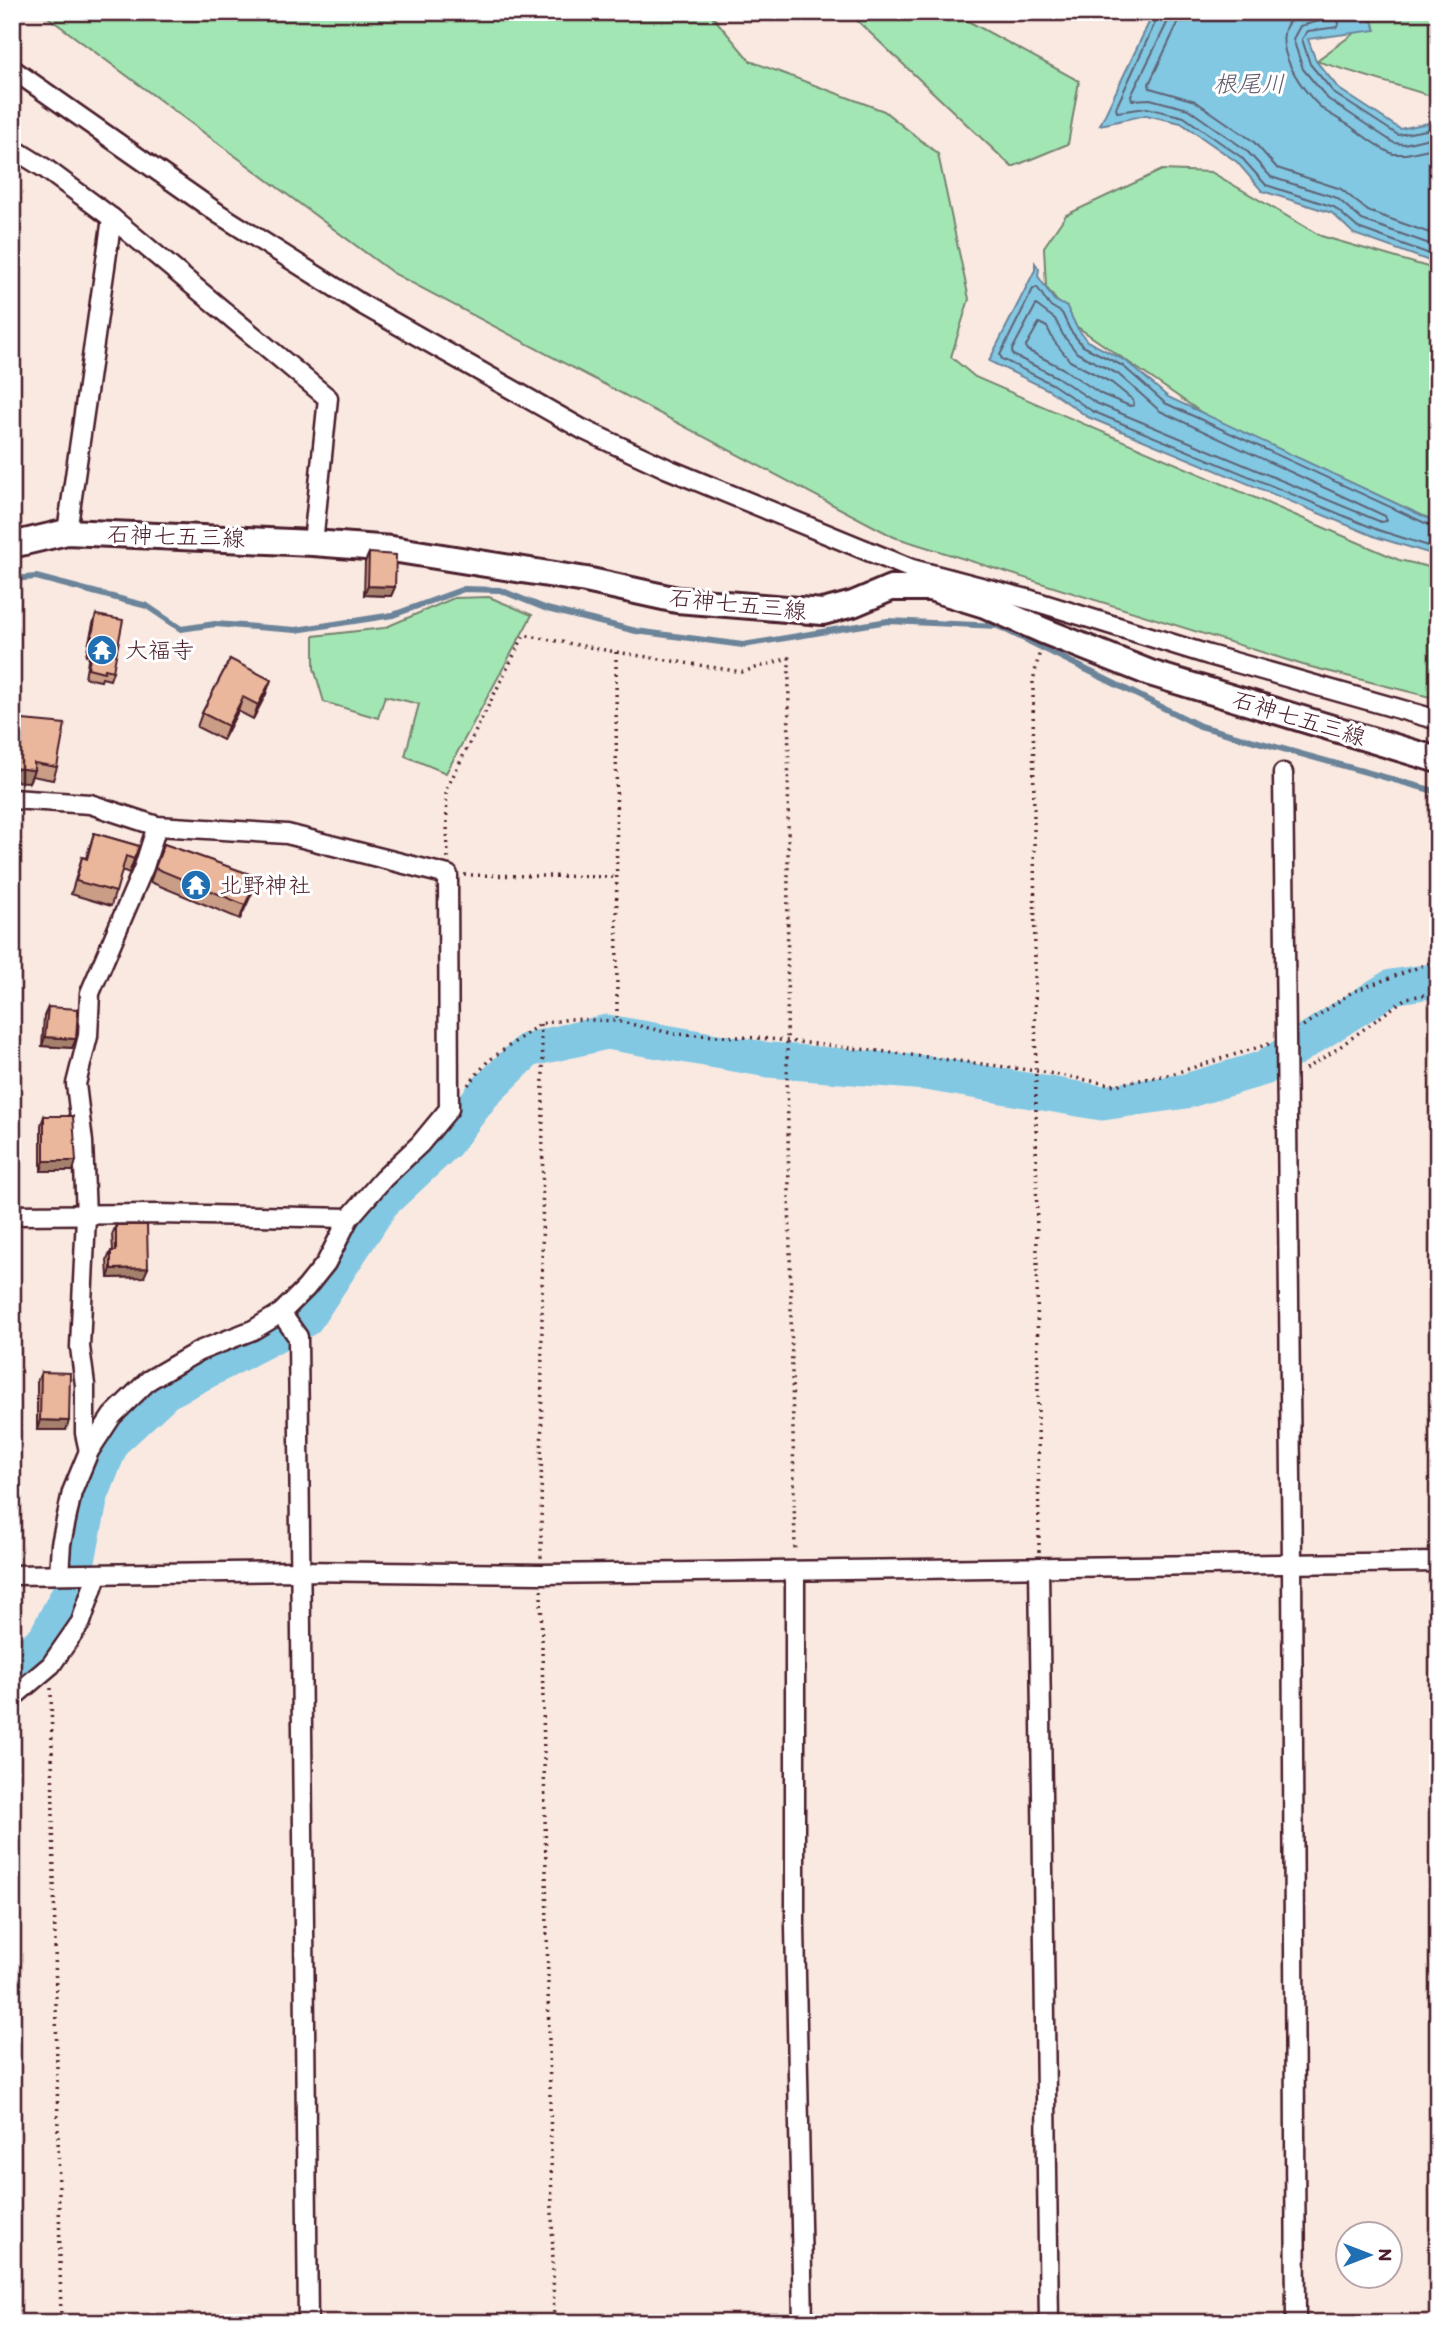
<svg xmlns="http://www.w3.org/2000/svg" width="1450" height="2335" font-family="Itim,'Klee One',sans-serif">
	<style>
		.green { fill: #a2e7b3; stroke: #76836f; stroke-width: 2 }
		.water { fill: #82c8e3; stroke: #6c8499; stroke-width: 2 }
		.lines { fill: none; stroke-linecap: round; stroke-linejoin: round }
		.shore { stroke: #606375; stroke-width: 2 }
		.stream { stroke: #6c8499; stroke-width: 6 }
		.river { stroke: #82c8e3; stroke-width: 35 }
		.street-casing { stroke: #4a1f2b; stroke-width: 23 }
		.secondary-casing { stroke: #4a1f2b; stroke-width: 30 }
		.path { stroke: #4a1f2b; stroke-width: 3.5; stroke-dasharray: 2 5; stroke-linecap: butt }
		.street { stroke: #fff; stroke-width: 18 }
		.secondary { stroke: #fff; stroke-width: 24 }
		.wall { fill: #c99d86; stroke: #4a1f2b; stroke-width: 2 }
		.shaded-wall { fill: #a4806d; stroke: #4a1f2b; stroke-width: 2 }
		.building { fill: #eab79c; stroke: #4a1f2b; stroke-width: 2 }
		.labels { text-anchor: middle; stroke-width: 6; stroke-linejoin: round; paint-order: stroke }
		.street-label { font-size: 23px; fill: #4a1f2b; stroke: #fff }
		.poi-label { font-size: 23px; fill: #4a1f2b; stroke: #fff; text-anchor: start }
		.water-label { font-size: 24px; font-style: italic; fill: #5e5a6b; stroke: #fff }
	</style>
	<rect width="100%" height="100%" fill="#f9e9e1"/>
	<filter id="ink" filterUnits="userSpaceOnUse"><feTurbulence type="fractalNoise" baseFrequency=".0143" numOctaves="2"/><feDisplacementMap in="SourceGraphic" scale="14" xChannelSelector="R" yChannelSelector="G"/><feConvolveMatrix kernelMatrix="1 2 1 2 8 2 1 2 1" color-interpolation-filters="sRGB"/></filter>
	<g filter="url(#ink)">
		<g class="green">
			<path d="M41,12H709L750,61L884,111L938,154L969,299L951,357L975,377L1399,560L1438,569V699L1303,665L894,537L393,273Z"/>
			<path d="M848,12H964L966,20L1079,81L1068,144L1012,167Z"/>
			<path d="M1341,12H1438V98L1316,61L1371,21Z"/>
			<path d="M1162,170L1211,172L1321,236L1438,270V520H1432L1208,417L1076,326L1046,287L1044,247L1066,215Z"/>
			<path d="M489,597L532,615L446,773L405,756L419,704L385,696L378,718L324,702L314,668V636L384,628L454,598Z"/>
		</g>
		<g class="water">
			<path d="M1154,12H1329L1372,21L1376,30L1308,39L1316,61L1339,89L1400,129L1438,121V264L1354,234L1332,213L1262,191L1237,162L1181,123L1146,115L1100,125Z"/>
			<path d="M1035,263L1039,269L1038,276L1054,300L1067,307L1076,326L1087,341L1126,361L1168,397L1438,523V556L1376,537L1088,417L1049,390L989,361L1035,270Z"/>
		</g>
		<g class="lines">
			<g class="shore">
				<path d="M1160,12L1116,108L1117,112L1147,108L1184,117L1241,157L1266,185L1334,207L1358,228L1438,257"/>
				<path d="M1169,12L1168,21L1131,96L1132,100L1150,99L1188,109L1246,150L1271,177L1337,198L1362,220L1438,247"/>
				<path d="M1179,12L1177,25L1149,84L1150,88L1195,101L1253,141L1277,168L1341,189L1368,211L1438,236"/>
				<path d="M1304,12C1258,28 1300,91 1324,110C1331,115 1339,119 1347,124C1362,134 1376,147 1393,154H1406L1438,147"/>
				<path d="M1326,12L1324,20L1300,26L1293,39L1303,69L1328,99L1394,143L1404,144L1438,136"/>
				<path d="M1334,12L1339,23L1338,27L1308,31L1302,39L1310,64L1335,94L1398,135L1438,128"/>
				<path d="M1036,305L1055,319L1063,335L1077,353L1118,374L1160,411L1385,516L1387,521L1381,522L1096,403L1057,377L1013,355L1012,350Z"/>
				<path d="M1039,323L1047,327L1054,341L1070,361L1112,383L1133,400L1134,405L1130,406L1101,394L1062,368L1027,350L1026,346Z"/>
				<path d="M1438,529L1165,403L1123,366L1083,346L1070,330L1062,313L1049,305L1037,287L1033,289L1000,355L1002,359L1052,384L1092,411L1378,530L1438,549"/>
			</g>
			<path class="stream" d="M12,579L36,577L147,606L181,629L215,624L296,630L393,615L464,589L500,590L547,609L636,631L743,645L888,621L998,626L1200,726L1438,792"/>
			<path class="river" d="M12,1668L45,1639L73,1585L91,1496L112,1442L166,1392L306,1319L382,1203L446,1143L483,1094L528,1050L607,1032L769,1060L926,1073L1102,1103L1186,1091L1264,1068L1391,987L1438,980"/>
			<g class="street-casing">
				<g id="street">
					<path d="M12,69L219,214L363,305L582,429L668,469L912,569L1031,600L1209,655L1438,720"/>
					<path d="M12,148L46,169L112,218L328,398L313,543"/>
					<path d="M67,532L112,218"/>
					<path d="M1283,773L1292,1563L1296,2323"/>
					<path d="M12,799L90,804L157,826L287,834L448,875L449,1109L420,1144L383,1179L349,1218L326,1263L306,1288L281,1313L253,1330L199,1351L149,1380L112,1416L89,1451L72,1492L61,1544L59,1574"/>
					<path d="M12,1215L159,1214L349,1218"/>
					<path d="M281,1313L298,1337L308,2323"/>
					<path d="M89,1451L85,1433V1385L80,1347L86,1216L83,1142L76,1084L88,1036L90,993L144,867L157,826"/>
					<path d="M1039,1567L1049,2323"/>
					<path d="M795,1572V1926L803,2323"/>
					<path d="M12,1575L299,1571L541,1574L1438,1562"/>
					<path d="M12,1698L51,1665L81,1622L97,1575"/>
				</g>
			</g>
			<g class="secondary-casing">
				<path id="secondary" d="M12,545L67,532L313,543L392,549L586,580L677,600L823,612L853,604L891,588H930L985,605L1044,631L1150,673L1438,760"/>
			</g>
			<g class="path">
				<path d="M616,652L617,1021"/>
				<path d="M448,858L446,790L524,635L616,652L742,672L789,658L787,1070L795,1552"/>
				<path d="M464,875L617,877"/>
				<path d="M540,1024L543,1059L541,1558"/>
				<path d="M1303,1026L1352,992L1438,960"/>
				<path d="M1305,1069L1334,1051L1406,998L1438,993"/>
				<path d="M468,1085L488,1061L540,1024L570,1019L617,1021L675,1034L760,1038L879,1051L1037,1071L1114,1085L1172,1074L1269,1044"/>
				<path d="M1039,1552L1033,681L1040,650"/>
				<path d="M541,1590L554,2323"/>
				<path d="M51,1688L61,2323"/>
			</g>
			<use href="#street" class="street"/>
			<use href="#secondary" class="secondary"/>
		</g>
		<g class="wall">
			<path d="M369,553L395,587L391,596L364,595L365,562Z"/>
			<path d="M96,615L113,671L110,680L102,678L101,681L85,678L89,655H86L93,624Z"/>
			<path d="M230,659L266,694L253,719L238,711L223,740L197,727L202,713Z"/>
			<path d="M12,719L57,767L53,780L32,776L29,782Z"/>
			<path d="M94,833L139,846L129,873L122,870L111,906L71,894L82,857L86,858Z"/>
			<path d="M164,844L258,877L240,919L150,882Z"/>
			<path d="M48,1007L72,1048L42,1046L44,1016Z"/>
			<path d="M44,1116L73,1171H41V1125Z"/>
			<path d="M116,1225L144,1277L108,1278L107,1260L111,1251H113L112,1235Z"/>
			<path d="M41,1372L66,1430H37V1382Z"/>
		</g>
		<g class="shaded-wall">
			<path d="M368,586L395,587L391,596L364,595Z"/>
			<path d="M271,680L266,694L253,719L258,705Z"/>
			<path d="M243,697L238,711L223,740L228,726Z"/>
			<path d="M12,768L34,770L29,782L12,781Z"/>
			<path d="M258,877L253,891L240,919L245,905Z"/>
			<path d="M45,1037L76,1039L72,1048L42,1046Z"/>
			<path d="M44,1161H76L73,1171H41Z"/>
			<path d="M148,1268L144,1277L108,1278L111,1269Z"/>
			<path d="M40,1420L69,1421L66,1430H37Z"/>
		</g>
		<g class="building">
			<path d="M369,553L396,555L395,587L368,586Z"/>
			<path d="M96,615L123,620L113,671L105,669L104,672L88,668L93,646L90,645Z"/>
			<path d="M230,659L271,680L258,705L243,697L228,726L202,713Z"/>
			<path d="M12,719L65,724L57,767L34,763V770L12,768Z"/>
			<path d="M94,833L139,846L134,859L126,856L116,892L76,881L82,857L87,859Z"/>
			<path d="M164,844L258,877L245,905L155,868Z"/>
			<path d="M48,1007L78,1009L76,1039L45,1037Z"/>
			<path d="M44,1116H73L76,1161H44Z"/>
			<path d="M116,1225H147L148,1268L111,1269V1251H116Z"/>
			<path d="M41,1372L70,1373L69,1421L40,1420Z"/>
		</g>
	</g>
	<defs>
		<g id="temple-disc" transform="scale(1.575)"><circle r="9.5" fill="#1f6fb2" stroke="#fff"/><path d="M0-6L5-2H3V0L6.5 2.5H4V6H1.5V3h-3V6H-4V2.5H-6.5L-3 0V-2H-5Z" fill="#fff"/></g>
	</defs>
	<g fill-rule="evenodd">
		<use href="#temple-disc" x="102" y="650"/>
		<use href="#temple-disc" x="196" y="885"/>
	</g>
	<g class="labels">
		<g class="street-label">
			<text transform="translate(176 536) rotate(2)" y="8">石神七五三線</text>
			<text transform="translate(738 604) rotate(6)" y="8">石神七五三線</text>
			<text transform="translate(1299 718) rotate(17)" y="8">石神七五三線</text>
		</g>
		<g class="poi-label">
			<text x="125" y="658">大福寺</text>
			<text x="219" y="893">北野神社</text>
		</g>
		<g class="water-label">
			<text x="1249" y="92">根尾川</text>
		</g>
	</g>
	<rect width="1450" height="2335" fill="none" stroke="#fff" stroke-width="42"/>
	<rect x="21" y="21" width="1408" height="2293" fill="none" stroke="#4a1f2b" stroke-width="2.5" filter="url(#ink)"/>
	<g transform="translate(1369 2255) rotate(90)"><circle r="33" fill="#ffffff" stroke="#b7a5aa" stroke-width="2"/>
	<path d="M0-5L12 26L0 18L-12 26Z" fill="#1f6fb2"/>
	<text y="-10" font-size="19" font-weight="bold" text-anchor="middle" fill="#4a1f2b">N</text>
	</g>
</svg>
